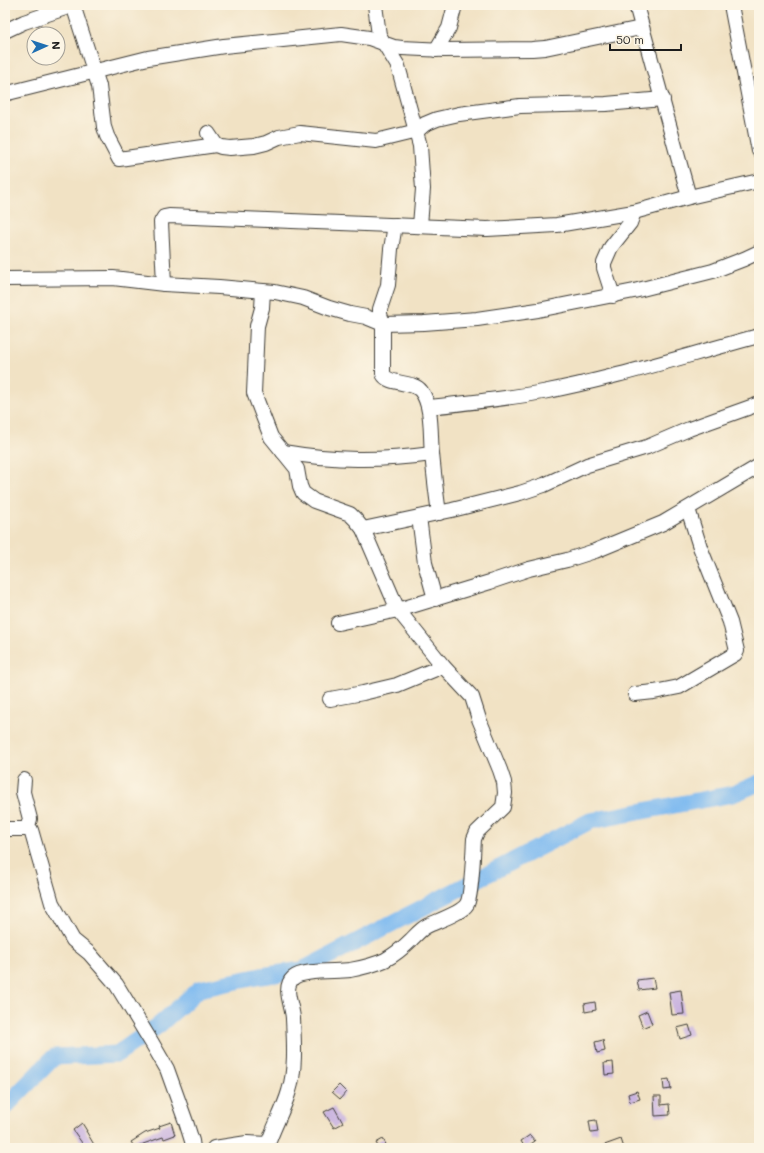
<svg xmlns="http://www.w3.org/2000/svg" width="764" height="1153" font-family="Mali,sans-serif">
	<style>
		.lines { fill: none; stroke-linecap: round; stroke-linejoin: round }
		.river { stroke: #7ebaf0; stroke-width: 17 }
		.building { fill: #c9b3e0 }
		.minor-casing { stroke: #3c3a35; stroke-width: 16 }
		.minor { stroke: #fff; stroke-width: 14 }
	</style>
	<rect width="100%" height="100%" fill="#fcf5e5"/>
	<filter id="ink" filterUnits="userSpaceOnUse"><feTurbulence type="fractalNoise" baseFrequency=".025" numOctaves="2"/><feDisplacementMap in="SourceGraphic" scale="8" xChannelSelector="R" yChannelSelector="G"/><feConvolveMatrix kernelMatrix="1 2 1 2 8 2 1 2 1" color-interpolation-filters="sRGB"/></filter>
	<filter id="wash" filterUnits="userSpaceOnUse"><feTurbulence type="fractalNoise" baseFrequency=".012" numOctaves="4" result="noise"/><feDisplacementMap in="SourceGraphic" scale="16" xChannelSelector="R" yChannelSelector="G"/><feGaussianBlur stdDeviation="0.9" result="paint"/><feColorMatrix in="noise" values="0 0 0 0 0 0 0 0 0 0 0 0 0 0 0 0 0 1.4 0 .05"/><feComposite in="paint" operator="in"/></filter>
	<g filter="url(#wash)">
		<rect width="100%" height="100%" fill="#f1e2c4"/>
		<g class="lines">
			<path class="river" d="M5,1107L54,1057L117,1054L159,1025L199,989L261,976L302,970L590,821L733,794L759,783"/>
		</g>
		<g id="blocks">
			<g class="building">
				<path d="M653,978L655,988L639,990L637,980Z"/>
				<path d="M681,990L684,1014L672,1015L669,992Z"/>
				<path d="M595,1002L596,1010L585,1012L584,1004Z"/>
				<path d="M647,1011L652,1024L643,1028L638,1015Z"/>
				<path d="M689,1025L692,1035L680,1039L677,1028Z"/>
				<path d="M603,1040L605,1051L597,1053L595,1042Z"/>
				<path d="M613,1062L614,1074L605,1075L604,1063Z"/>
				<path d="M669,1079L671,1089L664,1090L663,1080Z"/>
				<path d="M339,1085L346,1092L340,1099L332,1092Z"/>
				<path d="M637,1091L640,1099L630,1102L628,1094Z"/>
				<path d="M654,1096H661V1105L669,1104L670,1115L655,1116Z"/>
				<path d="M334,1107L343,1123L334,1128L324,1112Z"/>
				<path d="M596,1120L598,1132L591,1133L589,1121Z"/>
				<path d="M171,1122L175,1135L164,1139L163,1137L143,1144L137,1148H135L131,1142L145,1133L160,1128L159,1126Z"/>
				<path d="M82,1123L87,1131H86L96,1148H74L82,1143L73,1130Z"/>
				<path d="M530,1135L535,1141L525,1148L521,1141Z"/>
				<path d="M383,1139L388,1148H379L376,1143Z"/>
				<path d="M621,1139L624,1148H599V1147Z"/>
			</g>
		</g>
	</g>
	<g filter="url(#ink)">
		<use href="#blocks" fill-opacity="0" stroke="#3c3a35" stroke-width="1"/>
		<g class="lines">
			<g class="minor-casing">
				<g id="minor">
					<path d="M73,5L99,86L104,127L107,136L119,159L216,145"/>
					<path d="M375,5L379,35L398,66L420,146L423,189L420,225"/>
					<path d="M636,5L689,197"/>
					<path d="M731,5L759,151"/>
					<path d="M5,31L24,22L74,5"/>
					<path d="M436,50L449,28L455,5"/>
					<path d="M5,90L8,93L148,58L224,46L341,34L369,38L394,47L402,48L444,50L532,49L545,48L641,28"/>
					<path d="M208,133L216,145L221,147L230,148L254,146L266,143L279,137L300,133L376,141L417,131L425,124L437,119L459,114L520,106L606,104L663,99"/>
					<path d="M395,225L391,249L388,285L380,309V314L383,324V374C389,386 413,380 421,391C433,406 430,436 432,454C434,474 436,493 439,513"/>
					<path d="M5,279L113,278L164,284L219,287L275,292L303,298L329,308L350,314L366,317L383,324L424,323L477,319L538,310L634,291L713,271L744,259L759,252"/>
					<path d="M164,284L161,222L164,217L169,216L487,229L557,225L634,212L689,197L759,181"/>
					<path d="M263,291L262,308L257,326L254,393L271,437L297,469L300,486L303,493L314,501L350,514L355,519L363,529L398,610L443,666L472,697L479,719L500,770L504,782L505,793L503,807L477,832L474,839C473,853 472,895 467,904C462,913 437,921 427,926C421,929 416,935 411,940C404,947 394,955 385,960C374,965 361,968 350,970C336,972 303,969 293,978C282,988 293,1007 293,1019C294,1040 296,1070 289,1091C284,1109 274,1126 268,1144V1148"/>
					<path d="M613,296L604,268V263L611,247L630,223L634,212"/>
					<path d="M429,407C467,403 505,399 543,392C616,378 687,355 759,336"/>
					<path d="M283,452C335,461 380,461 432,454"/>
					<path d="M419,517L425,563L435,599"/>
					<path d="M363,529L452,510L520,493L544,485L587,465L647,447L689,429L759,404"/>
					<path d="M338,623L398,610L490,582L529,569L567,560L595,551L663,523L759,466"/>
					<path d="M635,694L654,692L679,687L735,654L737,651L730,622L700,547L688,509"/>
					<path d="M330,699L363,693L397,685L443,666"/>
					<path d="M24,780L23,792L30,819L27,829"/>
					<path d="M5,829H27L31,830L52,903L73,940L89,953L116,984L152,1043L167,1069L186,1122L192,1141L193,1148"/>
					<path d="M214,1148L247,1143L268,1144"/>
				</g>
			</g>
			<use href="#minor" class="minor"/>
		</g>
	</g>
	<rect width="764" height="1153" fill="none" stroke="#fcf5e5" stroke-width="20"/>
	<g transform="translate(46 46) rotate(87)"><circle r="19" fill="#fcf5e5" stroke="#a29e95"/>
	<path d="M0-3L7 15L0 10L-7 15Z" fill="#1f6fb2"/>
	<text y="-6" font-size="11" font-weight="bold" text-anchor="middle" fill="#1c1c1c">N</text>
	</g>
	<path d="M610 44v6h71v-6" fill="none" stroke="#1c1c1c" stroke-width="2"/>
	<text x="616" y="44" font-size="12" fill="#1c1c1c" stroke="#fcf5e5" stroke-width="3" paint-order="stroke">50 m</text>
</svg>
